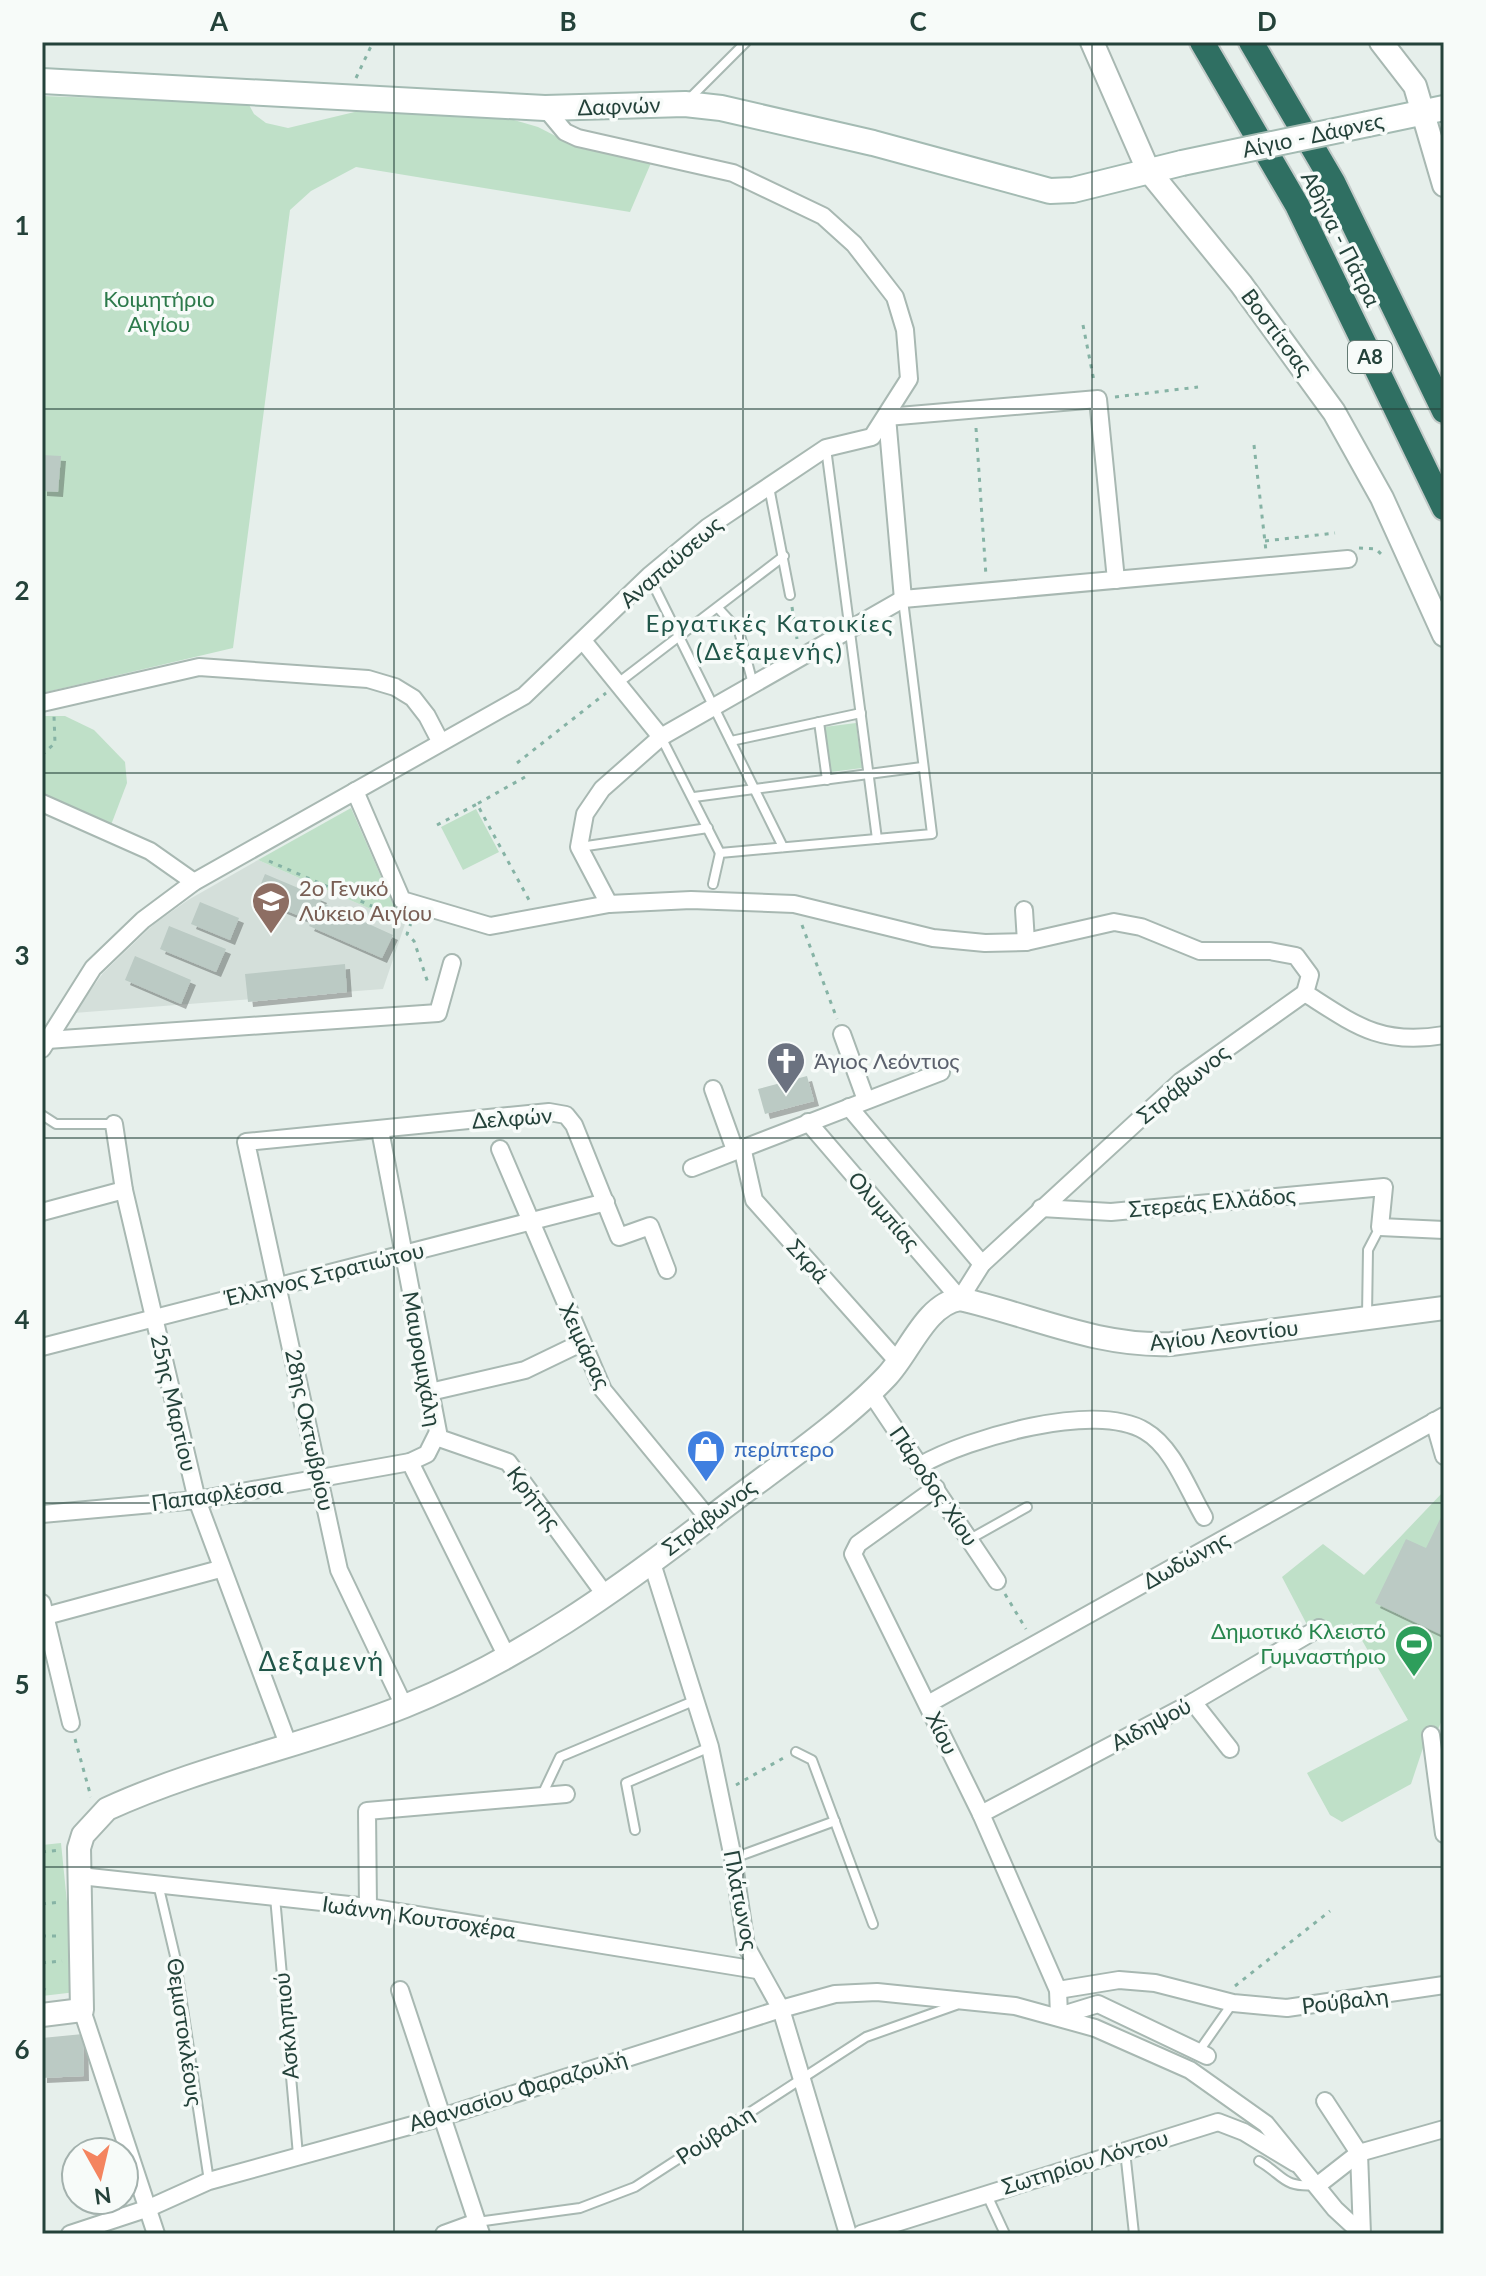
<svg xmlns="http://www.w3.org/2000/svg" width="1486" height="2276" font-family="Lato,sans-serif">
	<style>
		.built { fill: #d4dfda }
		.green { fill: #bfe0c8 }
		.building { fill: #bbcac4; filter: url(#shadow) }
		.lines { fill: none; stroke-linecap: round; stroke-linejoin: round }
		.service-casing { stroke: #a8b8b2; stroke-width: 12 }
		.minor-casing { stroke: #a8b8b2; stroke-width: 20 }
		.tertiary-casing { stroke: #a8b8b2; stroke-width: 26 }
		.secondary-casing { stroke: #a4bbb3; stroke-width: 28 }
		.motorway-casing { stroke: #c2cac8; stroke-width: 28 }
		.path { stroke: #86b3a5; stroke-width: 3; stroke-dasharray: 4 6; stroke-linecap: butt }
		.service { stroke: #fff; stroke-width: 8 }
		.minor { stroke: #fff; stroke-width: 16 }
		.tertiary { stroke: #fff; stroke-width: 22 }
		.secondary { stroke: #fff; stroke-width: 24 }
		.motorway { stroke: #2f6f62; stroke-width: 24 }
		.secondary-bridge-casing { stroke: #a4bbb3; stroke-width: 28; stroke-linecap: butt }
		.secondary-bridge { stroke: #fff; stroke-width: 24 }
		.grid { fill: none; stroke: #24423a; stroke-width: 2; stroke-opacity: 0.55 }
		.labels { text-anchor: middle; stroke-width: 7; stroke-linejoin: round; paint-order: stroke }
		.shield { fill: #f7fbf9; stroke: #637a73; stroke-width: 2 }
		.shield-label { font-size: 20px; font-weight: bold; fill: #24423a }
		.street-label { font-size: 22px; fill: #24423a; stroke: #f7fbf9 }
		.park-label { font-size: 22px; fill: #2d7a4b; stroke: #f7fbf9 }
		.education-label { font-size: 22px; fill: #785e54; stroke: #f7fbf9; text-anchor: start }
		.worship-label { font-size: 22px; fill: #5b616d; stroke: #f7fbf9; text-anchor: start }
		.shop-label { font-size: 22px; fill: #366cbe; stroke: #f7fbf9; text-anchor: start }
		.leisure-label { font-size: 22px; fill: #27864d; stroke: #f7fbf9; text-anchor: end }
		.neighbourhood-label { font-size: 24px; letter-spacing: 2px; fill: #1f5548; stroke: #f7fbf9 }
		.quarter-label { font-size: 26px; letter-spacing: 2px; fill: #1f5548; stroke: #f7fbf9 }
		.neatline { fill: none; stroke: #24423a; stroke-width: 3 }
		.grid-label { font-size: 26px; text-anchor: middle; font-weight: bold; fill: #24423a }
	</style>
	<defs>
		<filter id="shadow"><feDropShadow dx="5" dy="5" stdDeviation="0" flood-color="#0004"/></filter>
	</defs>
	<rect width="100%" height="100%" fill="#e6efeb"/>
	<path class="built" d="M258,860L405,924L383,989L74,1013L103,973L154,924L188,900Z"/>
	<g class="green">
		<path d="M42,96L248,103L254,114L266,123L288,128L367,109L514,120L538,127L579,148L651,163L630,212L356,167L311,191L290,210L233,648L42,693Z"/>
		<path d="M42,716H65L94,730L125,762L127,783L111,825L92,834L42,812Z"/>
		<path d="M856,723L862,768L831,772L824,727Z"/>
		<path d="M351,808L393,904L409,912L405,924L258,860Z"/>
		<path d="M476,809L499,852L463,870L441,827Z"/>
		<path d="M1444,1491V1715L1435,1737L1426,1739L1411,1784L1342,1822L1330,1815L1307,1773L1408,1720L1352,1623L1315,1640L1282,1577L1323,1544L1364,1575Z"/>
		<path d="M61,1843L76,1992L42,1996V1845Z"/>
	</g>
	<g class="building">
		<path d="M42,455L61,456L58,492L42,491Z"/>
		<path d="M265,874L322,898L320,902L393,935L382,958L309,926L312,921L255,898Z"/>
		<path d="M200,902L239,918L230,940L191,924Z"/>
		<path d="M169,926L226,949L216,972L160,949Z"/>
		<path d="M135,956L191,980L181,1004L125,980Z"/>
		<path d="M345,964L347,992L248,1002L245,974Z"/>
		<path d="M807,1076L814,1101L765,1114L758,1089Z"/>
		<path d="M1444,1511V1636L1375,1603L1406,1539L1426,1548Z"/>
		<path d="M83,2034L84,2076L42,2078V2038Z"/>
	</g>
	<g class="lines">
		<g class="service-casing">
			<g id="service">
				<path d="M687,101L746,42"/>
				<path d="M826,448L877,839"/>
				<path d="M769,487L790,595"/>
				<path d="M649,576L783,847"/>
				<path d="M718,608L739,631L753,684"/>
				<path d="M618,683L784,556"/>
				<path d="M819,722L827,780"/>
				<path d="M661,737L720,853"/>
				<path d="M731,741L861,713"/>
				<path d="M694,797L922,767"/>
				<path d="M580,847L708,828"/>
				<path d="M713,884L720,853L932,834L903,600"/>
				<path d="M42,1115L56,1124H114"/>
				<path d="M1367,1316L1368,1250L1380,1227"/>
				<path d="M970,1539L1027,1507"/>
				<path d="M796,1752L812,1760L873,1924"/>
				<path d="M542,1795L560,1757L696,1700"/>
				<path d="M635,1830L626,1783L710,1747"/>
				<path d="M734,1858L835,1821"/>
				<path d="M158,1884L175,1956L209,2181"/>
				<path d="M275,1897L298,2155"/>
				<path d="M1199,2051L1232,2004"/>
				<path d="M1125,2151L1134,2234"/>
				<path d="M1259,2161C1285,2176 1282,2188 1317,2185"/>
				<path d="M986,2193L1005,2234"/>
				<path d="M477,2222L580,2208L635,2187L866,2037L956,2005"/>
			</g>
		</g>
		<g class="minor-casing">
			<g id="minor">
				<path d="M887,417L903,599L1348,559"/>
				<path d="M887,417L1098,399L1116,580"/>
				<path d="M584,642L661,737"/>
				<path d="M42,703L199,667L368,679L395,687L413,698L427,716L440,741"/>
				<path d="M355,791L402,900L490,926L609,904L579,847L585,814L602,789L661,737L903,599"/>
				<path d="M42,803L150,851L194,882"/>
				<path d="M609,904L691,900L794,904L933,938L985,943L1026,942L1114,922L1141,927L1200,951H1270L1296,956L1310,975L1305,993"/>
				<path d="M1024,910L1026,942"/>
				<path d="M1305,993C1355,1025 1381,1046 1444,1035"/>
				<path d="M842,1034L866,1100"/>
				<path d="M47,1040L438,1013L452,963"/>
				<path d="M42,1049L93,968L143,920L194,882L524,696L649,576L708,527L826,448L872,437L909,379L905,330L895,297L854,244L823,216L733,173L578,138L565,132L545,108"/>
				<path d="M713,1089L735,1150"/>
				<path d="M849,1107L982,1264"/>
				<path d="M808,1122L960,1299L982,1264L1180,1082L1305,993"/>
				<path d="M114,1124L124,1190L197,1500L288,1744"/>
				<path d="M742,1147L754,1200L899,1363"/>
				<path d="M500,1149L603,1390L709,1519"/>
				<path d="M692,1168L941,1072"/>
				<path d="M1041,1208L1111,1212L1384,1187L1380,1227L1444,1230"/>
				<path d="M42,1212L124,1190"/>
				<path d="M42,1347L606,1202"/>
				<path d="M430,1392L525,1370L581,1343"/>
				<path d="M871,1393L997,1581"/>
				<path d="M1434,1421L1444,1456"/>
				<path d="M436,1437L508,1462L606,1596"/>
				<path d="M410,1462L508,1659"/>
				<path d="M921,1465C968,1438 1095,1401 1145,1431C1173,1447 1188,1490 1204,1517"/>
				<path d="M936,1488L858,1544L853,1554L981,1814L1058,1990L1059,2016L1098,2004L1207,2056"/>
				<path d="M42,1514L197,1500L410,1462L427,1454L438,1432L380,1130"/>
				<path d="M651,1560L710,1747L733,1858L746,1946L781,2009L848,2234"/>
				<path d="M42,1603L71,1723"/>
				<path d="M42,1617L220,1569"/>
				<path d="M1193,1702L1230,1749"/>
				<path d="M928,1704L1444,1416"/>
				<path d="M404,1706L339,1570L246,1142L549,1112L566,1115L574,1125L619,1237L650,1226L667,1270"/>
				<path d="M1431,1735L1444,1834"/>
				<path d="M981,1814L1193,1702L1319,1628"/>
				<path d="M80,1876L368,1907L757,1970"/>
				<path d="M368,1907L367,1811L566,1794"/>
				<path d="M400,1990L481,2234"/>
				<path d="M1058,1990L1119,1980L1155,1983L1233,2003L1287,2008L1444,1985"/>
				<path d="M82,2010L156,2234"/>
				<path d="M1325,2101L1359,2153L1362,2234"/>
				<path d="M1318,2185L1359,2153L1444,2129"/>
				<path d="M70,2234L149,2208L209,2181L442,2117L781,2009L835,1994L877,1992L1015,2006L1095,2028L1190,2070L1266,2124L1335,2209L1362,2234"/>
				<path d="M444,2234L477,2222"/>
				<path d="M861,2234L1218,2122L1244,2132L1295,2163"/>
			</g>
		</g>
		<g class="tertiary-casing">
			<g id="tertiary">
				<path d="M1092,42L1148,170L1241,284L1334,412L1382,498L1444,635"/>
				<path d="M1381,42L1415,86L1444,185"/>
				<path d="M42,2015L82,2010L79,1848L83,1835L107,1809C203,1765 308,1745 405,1706C519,1660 616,1591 713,1516C768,1473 840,1426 887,1376C909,1353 926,1304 960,1299C1031,1315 1097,1347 1171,1344L1444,1308"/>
			</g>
		</g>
		<g class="secondary-casing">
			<g id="secondary">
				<path d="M42,81L545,108L685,104L721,108L873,143L1050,191L1073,190L1182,163"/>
				<path d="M1368,124L1444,108"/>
			</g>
		</g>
		<g class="motorway-casing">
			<g id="motorway">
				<path d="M1202,42L1297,205L1444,508"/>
				<path d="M1251,42L1333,182L1444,411"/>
			</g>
		</g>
		<g class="path">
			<path d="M356,78L373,42"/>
			<path d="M1083,325L1094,381"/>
			<path d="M1115,397L1198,387"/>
			<path d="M976,428L986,576"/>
			<path d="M1254,445L1266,551"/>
			<path d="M1265,541L1335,533"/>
			<path d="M1359,548L1376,549L1384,557"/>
			<path d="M792,607L797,639"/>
			<path d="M42,755L55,743L54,716"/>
			<path d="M517,763L606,693"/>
			<path d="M525,777L477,804L529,900"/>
			<path d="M437,825L477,804"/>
			<path d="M269,861L390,914"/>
			<path d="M401,919L411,923L407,934L414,941L428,983"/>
			<path d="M802,925L837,1019"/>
			<path d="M1005,1594L1026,1629"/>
			<path d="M75,1739L91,1797"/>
			<path d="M736,1785L785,1757"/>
			<path d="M42,1852L60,1850"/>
			<path d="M42,1904L61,1902"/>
			<path d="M42,1936H62"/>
			<path d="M42,1963L62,1961"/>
			<path d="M1235,1986L1330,1911"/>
			<path d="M42,1988L50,1993"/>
		</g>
		<use href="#service" class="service"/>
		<use href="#minor" class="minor"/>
		<use href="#tertiary" class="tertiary"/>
		<use href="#secondary" class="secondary"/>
		<use href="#motorway" class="motorway"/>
		<g class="secondary-bridge-casing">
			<path id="secondary-bridge" d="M1182,163L1368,124"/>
		</g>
		<use href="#secondary-bridge" class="secondary-bridge"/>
	</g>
	<path class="grid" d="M394,42V2234M743,42V2234M1092,42V2234M42,409H1444M42,773H1444M42,1138H1444M42,1503H1444M42,1867H1444"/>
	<defs>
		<g id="school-pin" transform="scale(2)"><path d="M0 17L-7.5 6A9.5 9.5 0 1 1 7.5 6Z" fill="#8d6e63" stroke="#f7fbf9"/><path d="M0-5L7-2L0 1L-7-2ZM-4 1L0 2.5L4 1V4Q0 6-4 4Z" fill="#fff"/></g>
		<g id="church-pin" transform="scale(2)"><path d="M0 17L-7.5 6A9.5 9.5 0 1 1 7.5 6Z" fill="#6b7280" stroke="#f7fbf9"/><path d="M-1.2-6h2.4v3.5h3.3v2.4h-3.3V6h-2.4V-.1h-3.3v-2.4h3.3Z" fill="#fff"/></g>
		<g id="shop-pin" transform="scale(2)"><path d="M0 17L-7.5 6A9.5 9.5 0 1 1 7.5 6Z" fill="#3f7fe0" stroke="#f7fbf9"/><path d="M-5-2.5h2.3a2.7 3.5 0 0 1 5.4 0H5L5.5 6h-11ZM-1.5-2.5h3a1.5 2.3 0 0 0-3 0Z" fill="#fff"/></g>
		<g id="stadium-pin" transform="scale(2)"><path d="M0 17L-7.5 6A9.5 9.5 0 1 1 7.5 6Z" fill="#2e9e5b" stroke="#f7fbf9"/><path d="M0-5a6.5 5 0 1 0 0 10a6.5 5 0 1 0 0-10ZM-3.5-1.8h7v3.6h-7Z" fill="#fff"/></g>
	</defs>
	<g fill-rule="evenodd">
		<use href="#school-pin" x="271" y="901"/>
		<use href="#church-pin" x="786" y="1061"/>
		<use href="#shop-pin" x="706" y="1449"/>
		<use href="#stadium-pin" x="1414" y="1644"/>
	</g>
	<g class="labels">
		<rect class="shield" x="1348" y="341" width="44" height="32" rx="6"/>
		<g class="shield-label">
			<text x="1370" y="364">Α8</text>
		</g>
		<g class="street-label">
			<text transform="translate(619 106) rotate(-2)" y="8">Δαφνών</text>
			<text transform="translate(1313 135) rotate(-12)" y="8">Αίγιο - Δάφνες</text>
			<text transform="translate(1341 239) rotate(63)" y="8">Αθήνα - Πάτρα</text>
			<text transform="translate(1277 332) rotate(53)" y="8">Βοστίτσας</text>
			<text transform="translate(671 562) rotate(-41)" y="8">Αναπαύσεως</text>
			<text transform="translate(1183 1084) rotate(-39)" y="8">Στράβωνος</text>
			<text transform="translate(512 1118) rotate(-4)" y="8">Δελφών</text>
			<text transform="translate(1212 1202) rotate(-5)" y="8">Στερεάς Ελλάδος</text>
			<text transform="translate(884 1211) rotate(49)" y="8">Ολυμπίας</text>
			<text transform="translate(808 1261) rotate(48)" y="8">Σκρά</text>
			<text transform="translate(324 1274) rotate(-14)" y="8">Έλληνος Στρατιώτου</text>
			<text transform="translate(1224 1335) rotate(-6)" y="8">Αγίου Λεοντίου</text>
			<text transform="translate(585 1346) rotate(65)" y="8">Χειμάρας</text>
			<text transform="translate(422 1359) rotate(80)" y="8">Μαυρομιχάλη</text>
			<text transform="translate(174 1403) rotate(77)" y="8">25ης Μαρτίου</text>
			<text transform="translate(310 1430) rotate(78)" y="8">28ης Οκτωβρίου</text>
			<text transform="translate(934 1486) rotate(56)" y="8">Πάροδος Χίου</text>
			<text transform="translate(217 1494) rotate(-8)" y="8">Παπαφλέσσα</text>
			<text transform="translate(534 1498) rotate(53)" y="8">Κρήτης</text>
			<text transform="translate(709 1517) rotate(-37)" y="8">Στράβωνος</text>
			<text transform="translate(1186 1560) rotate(-29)" y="8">Δωδώνης</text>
			<text transform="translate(1151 1724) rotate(-28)" y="8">Αιδηψού</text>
			<text transform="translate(942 1733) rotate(64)" y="8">Χίου</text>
			<text transform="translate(741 1900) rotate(79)" y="8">Πλάτωνος</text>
			<text transform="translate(419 1917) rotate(8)" y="8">Ιωάννη Κουτσοχέρα</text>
			<text transform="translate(1345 2001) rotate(-7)" y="8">Ρούβαλη</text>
			<text transform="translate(286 2026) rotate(-95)" y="8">Ασκληπιού</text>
			<text transform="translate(185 2032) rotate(82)" y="8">Θεμιστοκλέους</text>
			<text transform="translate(518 2091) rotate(-17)" y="8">Αθανασίου Φαραζουλή</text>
			<text transform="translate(715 2135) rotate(-33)" y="8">Ρούβαλη</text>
			<text transform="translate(1085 2162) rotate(-17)" y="8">Σωτηρίου Λόντου</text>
		</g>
		<g class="park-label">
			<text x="159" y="307">Κοιμητήριο<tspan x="159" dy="25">Αιγίου</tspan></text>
		</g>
		<g class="education-label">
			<text x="299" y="896">2ο Γενικό<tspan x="299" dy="25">Λύκειο Αιγίου</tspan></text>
		</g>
		<g class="worship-label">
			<text x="814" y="1069">Άγιος Λεόντιος</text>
		</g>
		<g class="shop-label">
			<text x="734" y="1457">περίπτερο</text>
		</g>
		<g class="leisure-label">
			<text x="1386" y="1639">Δημοτικό Κλειστό<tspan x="1386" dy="25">Γυμναστήριο</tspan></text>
		</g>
		<g class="neighbourhood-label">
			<text x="770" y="632">Εργατικές Κατοικίες<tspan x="770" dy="28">(Δεξαμενής)</tspan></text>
		</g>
		<g class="quarter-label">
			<text x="322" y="1671">Δεξαμενή</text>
		</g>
	</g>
	<rect width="1486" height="2276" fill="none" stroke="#f7fbf9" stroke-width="88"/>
	<g transform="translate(100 2176) rotate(172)"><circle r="38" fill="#f7fbf9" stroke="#a3b1ad" stroke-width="2"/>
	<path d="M0-6L14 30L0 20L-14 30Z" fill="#f4845f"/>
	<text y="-12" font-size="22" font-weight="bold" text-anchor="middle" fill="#24423a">N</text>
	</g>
	<rect x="44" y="44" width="1398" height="2188" class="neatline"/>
	<g class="grid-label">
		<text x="219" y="31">A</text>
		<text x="568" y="31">B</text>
		<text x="918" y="31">C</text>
		<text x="1267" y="31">D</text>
		<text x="22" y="235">1</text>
		<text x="22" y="600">2</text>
		<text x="22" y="965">3</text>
		<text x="22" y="1329">4</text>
		<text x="22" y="1694">5</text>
		<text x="22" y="2059">6</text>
	</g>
</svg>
